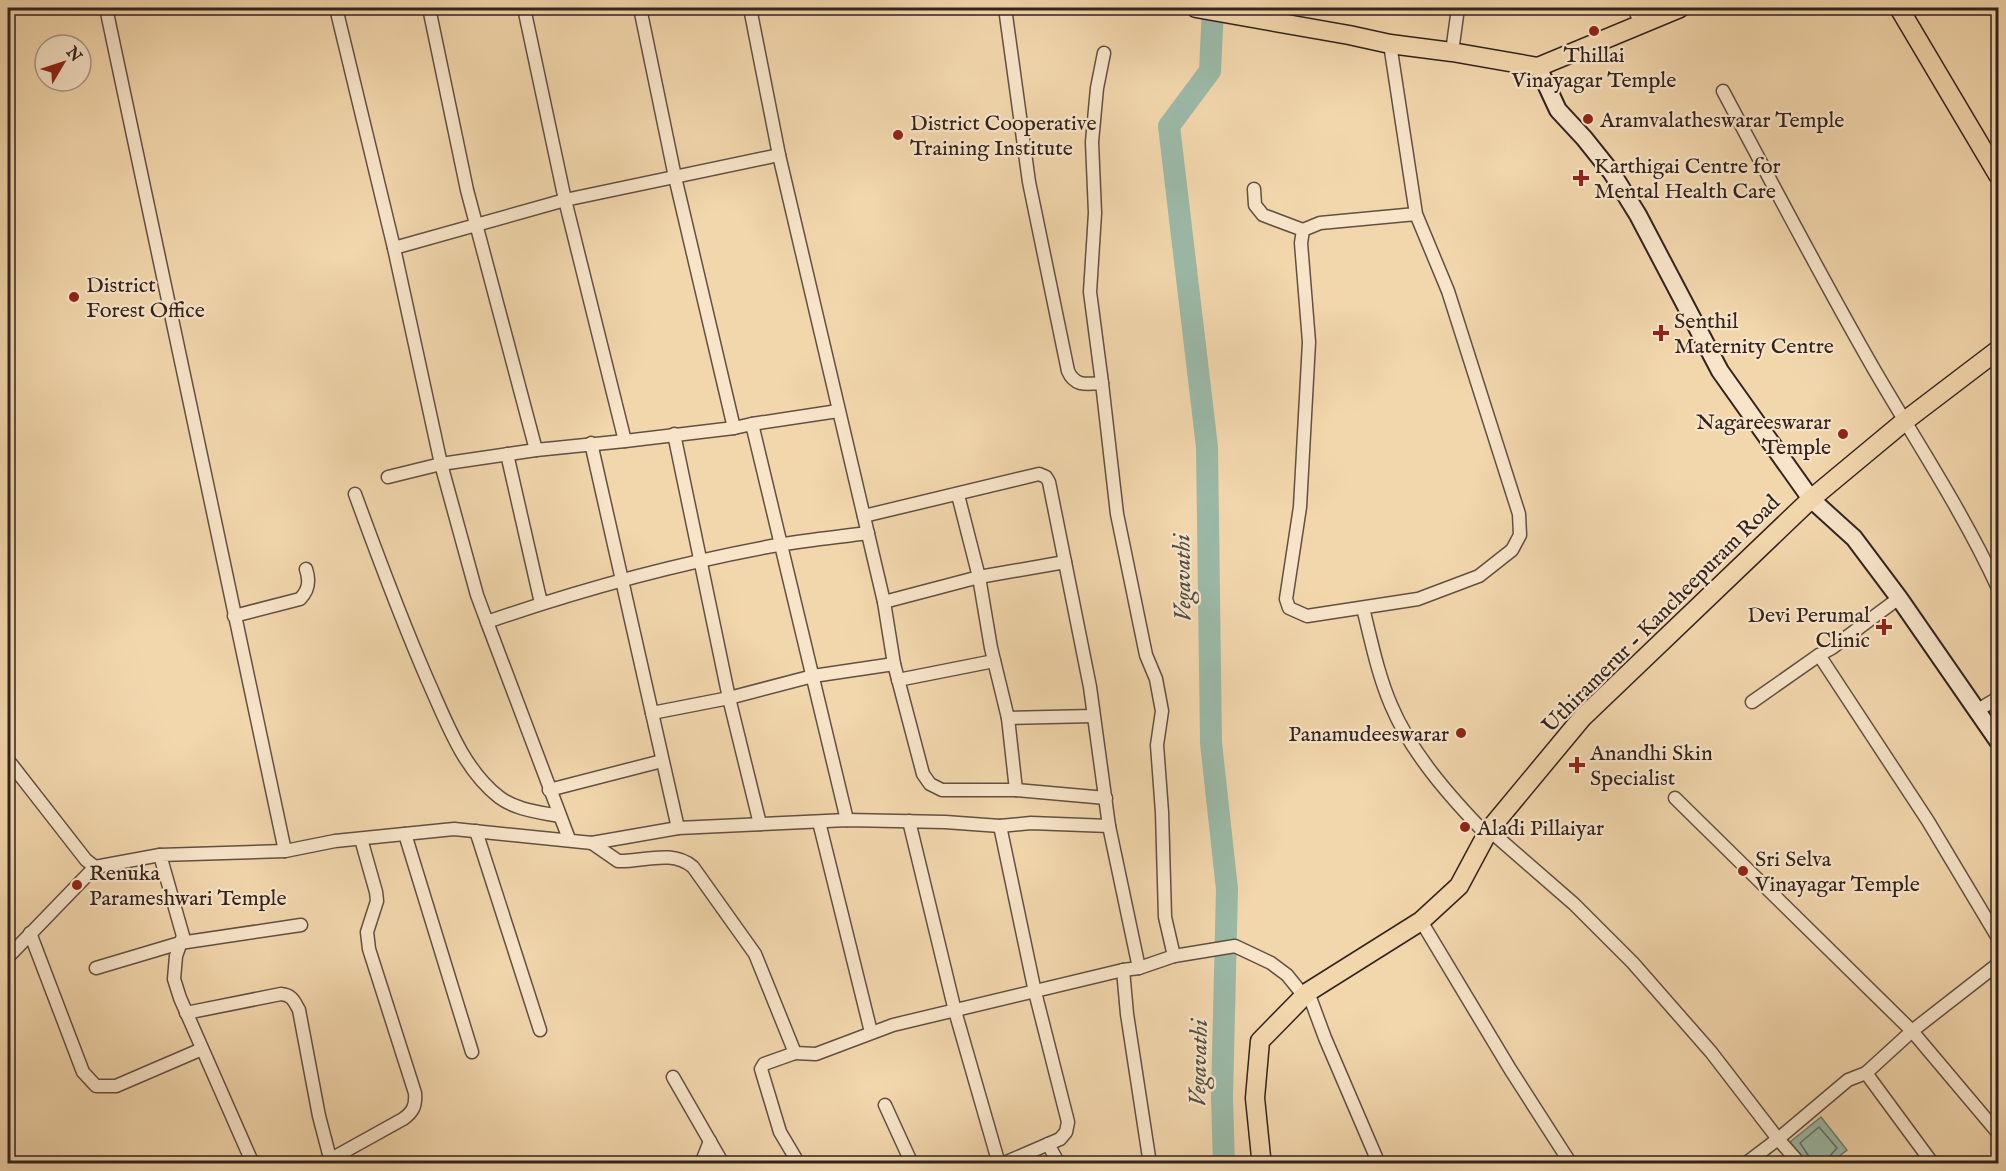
<svg xmlns="http://www.w3.org/2000/svg" width="2006" height="1171" font-family="'IM FELL English',serif">
	<style>
		.water { fill: #9bb9a7; stroke: #717d70; stroke-width: 1.5 }
		.lines { fill: none; stroke-linecap: round; stroke-linejoin: round }
		.shore { stroke: #666e62; stroke-width: 1.5 }
		.river { stroke: #9bb9a7; stroke-width: 22 }
		.street-casing { stroke: #625042; stroke-width: 15 }
		.secondary-casing { stroke: #32231e; stroke-width: 20 }
		.primary-casing { stroke: #32231e; stroke-width: 21 }
		.street { stroke: #f7e4c9; stroke-width: 12 }
		.secondary { stroke: #f7e4c9; stroke-width: 16 }
		.primary { stroke: #f2d6ac; stroke-width: 18 }
		.poi-dot { fill: #8f2418; stroke: #f7e4c9; stroke-width: 2 }
		.labels { text-anchor: middle; stroke-width: 4.5; stroke-linejoin: round; paint-order: stroke }
		.poi-label { font-size: 22px; fill: #32231e; stroke: #f7e4c9; text-anchor: start }
		.street-label { font-size: 22px; fill: #32231e; stroke: #f7e4c9 }
		.water-label { font-size: 24px; font-style: italic; fill: #525047; stroke: #f7e4c9 }
	</style>
	<rect width="100%" height="100%" fill="#f2d6ac"/>
	<filter id="stains"><feTurbulence type="fractalNoise" baseFrequency=".00333" numOctaves="4"/><feColorMatrix values="0 0 0 0 .2 0 0 0 0 .09 0 0 0 0 .02 0 0 0 .5 -.17"/></filter>
	<radialGradient id="worn" r=".72"><stop offset=".6" stop-color="#630" stop-opacity="0"/><stop offset="1" stop-color="#630" stop-opacity=".3"/></radialGradient>
	<path class="water" d="M1821,1117L1847,1150L1830,1163H1807L1790,1142Z"/>
	<g class="lines">
		<path class="shore" d="M1811,1164L1810,1158L1800,1143L1819,1127L1837,1148L1828,1158L1827,1164"/>
		<path class="river" d="M1213,8L1210,71L1169,126L1207,447L1211,743L1227,889L1222,1097L1224,1164"/>
		<g class="street-casing">
			<g id="street">
				<path d="M106,8L285,851"/>
				<path d="M336,8L394,248L441,464L477,595L487,622C582,589 679,563 778,545C808,540 838,537 868,533"/>
				<path d="M429,8L467,190L536,450"/>
				<path d="M524,8L565,200L625,441"/>
				<path d="M640,8L675,177L734,428L752,424L847,820"/>
				<path d="M750,8L779,155L884,602L894,664L923,774L930,784L942,790H1016L1106,798"/>
				<path d="M1005,8L1029,182L1068,371C1075,387 1087,384 1102,383L1117,514L1146,655L1156,679L1162,711L1157,745L1162,812L1165,917L1174,956"/>
				<path d="M1634,8L1641,24"/>
				<path d="M1390,44L1416,214L1448,291L1519,514L1520,535L1512,550L1479,576L1418,599L1307,616L1289,608L1286,599L1300,507L1309,342L1301,243L1303,230L1320,223L1416,214"/>
				<path d="M1452,52L1458,8"/>
				<path d="M1723,91C1773,185 1822,279 1875,371C1917,443 1963,512 1998,588"/>
				<path d="M1254,189L1255,205L1263,215L1303,230"/>
				<path d="M394,248L565,200L779,155"/>
				<path d="M1102,383L1090,292L1095,213L1092,142L1097,88L1104,53"/>
				<path d="M752,424L838,411"/>
				<path d="M674,434L729,698L760,824"/>
				<path d="M591,443L678,828"/>
				<path d="M507,454L541,603"/>
				<path d="M388,477L441,464L536,450L625,441L734,428"/>
				<path d="M355,494C378,557 401,619 428,681C446,721 463,769 499,797C516,810 539,812 559,816"/>
				<path d="M958,495L979,577L991,648L1008,718L1016,790"/>
				<path d="M864,516L1039,474L1046,477L1049,482L1065,562"/>
				<path d="M1363,608C1371,640 1378,675 1391,705C1411,753 1451,798 1487,835"/>
				<path d="M234,616L300,599C309,590 310,581 306,569"/>
				<path d="M487,622L569,839"/>
				<path d="M1819,655L1928,821L1998,938"/>
				<path d="M898,680L994,661"/>
				<path d="M1752,702L1819,655L1832,648L1899,598"/>
				<path d="M1978,710L1998,698"/>
				<path d="M652,713L729,698L813,676L894,664"/>
				<path d="M1008,718L1093,716"/>
				<path d="M8,760L86,860L95,867L160,855"/>
				<path d="M549,790L662,761"/>
				<path d="M1675,798L1912,1031L1866,1073L1848,1080L1778,1139L1745,1164"/>
				<path d="M909,821L955,1011L999,1164"/>
				<path d="M819,822L871,1032"/>
				<path d="M1000,826L1035,992L1068,1122L1066,1132L1060,1139L1002,1164"/>
				<path d="M1109,826L1139,968"/>
				<path d="M1489,830L1574,904L1633,963L1711,1052L1778,1139L1800,1164"/>
				<path d="M476,831L540,1030"/>
				<path d="M405,834L472,1052"/>
				<path d="M592,843L618,861C643,862 672,849 693,867L755,954L795,1053L816,1054L893,1025L1123,970L1139,968L1174,956L1235,946L1271,963L1287,975L1304,996"/>
				<path d="M1421,921L1510,1069L1571,1164"/>
				<path d="M30,933L83,1072L96,1086H116L202,1049"/>
				<path d="M8,957L95,867"/>
				<path d="M1998,964L1912,1031L1998,1133"/>
				<path d="M96,968L180,943L301,925"/>
				<path d="M1123,970L1127,1014L1150,1164"/>
				<path d="M1308,992L1325,1038L1379,1164"/>
				<path d="M186,1013L281,994C292,995 294,1001 299,1010L319,1116L330,1158"/>
				<path d="M795,1053L764,1064L761,1069L780,1132L799,1164"/>
				<path d="M1866,1073L1933,1164"/>
				<path d="M673,1077L723,1164"/>
				<path d="M885,1105L912,1164"/>
				<path d="M1048,1144L1059,1164"/>
				<path d="M253,1164L180,998L174,979L176,956L183,936L160,855L285,851L335,841L454,829L592,843L678,828L847,820L945,822L1000,826L1031,823L1109,826L1090,687L1065,562L979,577L884,602"/>
				<path d="M322,1164L403,1119C413,1112 416,1106 415,1093L369,949L367,932L377,901L376,892L361,839"/>
				<path d="M701,1164L710,1141"/>
			</g>
		</g>
		<g class="secondary-casing">
			<path id="secondary" d="M1538,67L1558,110L1584,138L1612,173L1638,215L1720,371L1811,499L1854,538L1899,598L1998,741"/>
		</g>
		<g class="primary-casing">
			<g id="primary">
				<path d="M1196,8L1349,35L1390,44L1452,52L1538,67L1680,8"/>
				<path d="M1899,8L1998,175"/>
				<path d="M1259,1164L1261,1157L1255,1098L1260,1041L1308,992L1421,921L1459,886L1489,830L1582,718L1811,499L1906,420L1998,350"/>
			</g>
		</g>
		<use href="#street" class="street"/>
		<use href="#secondary" class="secondary"/>
		<use href="#primary" class="primary"/>
	</g>
	<g class="poi-dot">
		<circle cx="1594" cy="31" r="6"/>
		<circle cx="1588" cy="119" r="6"/>
		<circle cx="898" cy="135" r="6"/>
		<path d="M1578 169h6v6h6v6h-6v6h-6v-6h-6v-6h6z"/>
		<circle cx="74" cy="297" r="6"/>
		<path d="M1658 324h6v6h6v6h-6v6h-6v-6h-6v-6h6z"/>
		<circle cx="1843" cy="434" r="6"/>
		<path d="M1881 618h6v6h6v6h-6v6h-6v-6h-6v-6h6z"/>
		<circle cx="1461" cy="733" r="6"/>
		<path d="M1574 756h6v6h6v6h-6v6h-6v-6h-6v-6h6z"/>
		<circle cx="1465" cy="827" r="6"/>
		<circle cx="1743" cy="871" r="6"/>
		<circle cx="77" cy="885" r="6"/>
	</g>
	<g class="labels">
		<g class="poi-label">
			<text x="1594" y="62" text-anchor="middle">Thillai<tspan x="1594" dy="25">Vinayagar Temple</tspan></text>
			<text x="1600" y="127">Aramvalatheswarar Temple</text>
			<text x="910" y="130">District Cooperative<tspan x="910" dy="25">Training Institute</tspan></text>
			<text x="1594" y="173">Karthigai Centre for<tspan x="1594" dy="25">Mental Health Care</tspan></text>
			<text x="86" y="292">District<tspan x="86" dy="25">Forest Office</tspan></text>
			<text x="1674" y="328">Senthil<tspan x="1674" dy="25">Maternity Centre</tspan></text>
			<text x="1831" y="429" text-anchor="end">Nagareeswarar<tspan x="1831" dy="25">Temple</tspan></text>
			<text x="1870" y="622" text-anchor="end">Devi Perumal<tspan x="1870" dy="25">Clinic</tspan></text>
			<text x="1449" y="741" text-anchor="end">Panamudeeswarar</text>
			<text x="1590" y="760">Anandhi Skin<tspan x="1590" dy="25">Specialist</tspan></text>
			<text x="1477" y="835">Aladi Pillaiyar</text>
			<text x="1755" y="866">Sri Selva<tspan x="1755" dy="25">Vinayagar Temple</tspan></text>
			<text x="89" y="880">Renuka<tspan x="89" dy="25">Parameshwari Temple</tspan></text>
		</g>
		<g class="street-label">
			<text transform="translate(1660 613) rotate(-45)" y="8">Uthiramerur - Kancheepuram Road</text>
		</g>
		<g class="water-label">
			<text transform="translate(1182 578) rotate(-91)" y="8">Vegavathi</text>
			<text transform="translate(1198 1063) rotate(-89)" y="8">Vegavathi</text>
		</g>
	</g>
	<rect width="2006" height="1171" fill="none" stroke="#f2d6ac" stroke-width="30"/>
	<rect x="9" y="9" width="1988" height="1153" fill="none" stroke="#32231e" stroke-width="3"/>
	<rect x="15" y="15" width="1976" height="1141" fill="none" stroke="#32231e" stroke-width="1.5"/>
	<g transform="translate(63 63) rotate(51)"><circle r="28" fill="#f7e4c9" stroke="#a89785" stroke-width="1.5"/>
	<path d="M0-4.5L10 22L0 15L-10 22Z" fill="#8f2418"/>
	<text y="-9" font-size="16" font-weight="bold" text-anchor="middle" fill="#32231e">N</text>
	</g>
	<rect width="100%" height="100%" filter="url(#stains)"/>
	<rect width="100%" height="100%" fill="url(#worn)"/>
</svg>
